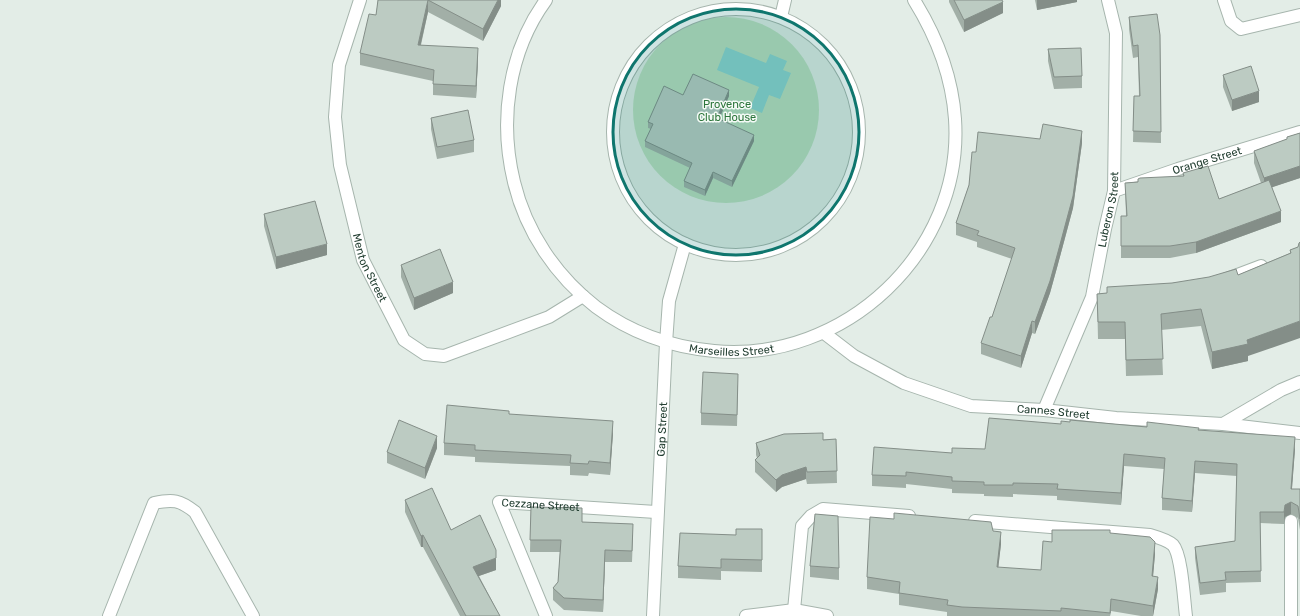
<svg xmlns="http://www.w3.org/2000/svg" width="1300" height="616" font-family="Rubik,sans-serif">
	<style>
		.green { fill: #bcdebf }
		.water { fill: #8cd2d0 }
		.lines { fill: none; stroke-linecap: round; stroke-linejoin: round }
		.minor-casing { stroke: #a6b5ad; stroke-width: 14 }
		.minor { stroke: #fff; stroke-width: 12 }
		.wall { fill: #a2afa7 }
		.shaded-wall { fill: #848e88 }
		.building { fill: #bccbc2; stroke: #848e88 }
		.marked { fill: #0f766e; fill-opacity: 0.2; stroke: #0f766e; stroke-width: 3; stroke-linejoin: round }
		.labels { text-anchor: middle; stroke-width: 3; stroke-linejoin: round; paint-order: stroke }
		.park-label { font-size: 11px; fill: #2d763c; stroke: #f4faf6 }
		.street-label { font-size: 11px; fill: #233f32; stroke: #f4faf6 }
	</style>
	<rect width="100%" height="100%" fill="#e3ede7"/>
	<circle class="green" cx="726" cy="110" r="93"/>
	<path class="water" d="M726,47L766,63L770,54L787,61L783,70L791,73L780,99L769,95L762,113L750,108L759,87L717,70Z"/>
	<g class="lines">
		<g class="minor-casing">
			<g id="minor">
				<path id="s1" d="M360,0L339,65L335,117L340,165L363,260L404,340L425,354L444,356L549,317L583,296"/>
				<path id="s2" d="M546,0C508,52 499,121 514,182C526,232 556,276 596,307C631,333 671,347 714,351C844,363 964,252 955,119C952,75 937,37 914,0"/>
				<path d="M1224,0L1231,21L1241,29L1300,15"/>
				<circle cx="736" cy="132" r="123"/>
				<path d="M781,17L785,0"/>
				<path id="s3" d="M1114,191L1178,169L1300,132"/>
				<path d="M1224,280L1261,266"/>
				<path id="s4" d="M824,333L854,356L904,383L971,406L1044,410L1116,418L1223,424L1300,433"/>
				<path id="s5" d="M1044,410L1092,297L1105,229L1114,191L1116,33L1108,0"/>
				<path d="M1223,424L1281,390L1300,382"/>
				<path d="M975,521L1150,535C1157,537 1168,540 1173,545C1182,555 1184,602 1186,616"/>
				<path d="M1291,521V616"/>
				<path d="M794,610L802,526L811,516L823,509L909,516"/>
				<path d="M109,616L154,503C173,499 180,500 195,512L253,616"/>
				<path id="s6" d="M546,616L499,502L656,512"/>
				<path id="s7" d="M653,616L666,343L669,301L685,244"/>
				<path d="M746,616L794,610L827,616"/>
			</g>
		</g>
		<use href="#minor" class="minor"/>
	</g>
	<g class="wall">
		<path d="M378,0H501V6L483,41L428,12L421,45L478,60L476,98L433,95V81L360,65V53L376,15Z"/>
		<path d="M949,0H1002L1003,13L964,32L949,2Z"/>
		<path d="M1035,0H1077V2L1037,10Z"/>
		<path d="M1129,17L1160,35L1161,143L1133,142L1134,96H1139L1138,57L1133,58L1129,29Z"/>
		<path d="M1048,49L1082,76V88L1054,89L1048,61Z"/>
		<path d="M1223,75L1259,102L1232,111L1223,87Z"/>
		<path d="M683,95L729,96L719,119L754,141L732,187L713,178L705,196L684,187V181L690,168L645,147V141L651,129L648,128V122Z"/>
		<path d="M431,118L474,140V152L437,159L431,129Z"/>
		<path d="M1300,133V178L1272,187L1281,222L1196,253L1170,258H1121V216H1126L1125,183L1183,176V173L1219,199L1261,183L1254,163V151L1287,139V137Z"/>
		<path d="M1040,139L1082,143L1073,208L1058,264L1050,293L1035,334L1032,333L1021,368L981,354V343L992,317L1012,259L977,247V242L956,235V223L969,185L976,152Z"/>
		<path d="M264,214L327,255L276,269L264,226Z"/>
		<path d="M1298,247L1248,356V361L1212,369L1201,326L1161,330L1163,375L1126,376L1125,339H1098L1097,294L1107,293L1172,283L1238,275L1290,253V250Z"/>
		<path d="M401,265L453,293L414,310L401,277Z"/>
		<path d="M738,385L737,426L701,425V413Z"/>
		<path d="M509,414L613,433L610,475L589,473L588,476L570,475V466L475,462V457L444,455V443Z"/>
		<path d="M1070,422L1199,430L1295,449L1292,489H1300V530L1298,518L1291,514L1285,517L1284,524L1260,523L1261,582L1226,583V592L1200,595L1195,558V547L1235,541L1237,476L1195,473L1192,512L1162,510V498L1164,469L1124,466L1121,505L1057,500V496L1013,494V497L984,496V494L952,493V489L906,484V488L872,486V475L952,453L985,449L1061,424Z"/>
		<path d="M836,439L837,483L807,484L806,479L782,487L776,492L755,472V460L757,458L756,455V443Z"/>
		<path d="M437,448L425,479L387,463V452Z"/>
		<path d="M405,500L451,530L496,570L479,576L500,616H460L423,547H421L405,512Z"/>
		<path d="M531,507L582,522L633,535L632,562H605L603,612L564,610L553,600V588L558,582L560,552H530Z"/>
		<path d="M762,529V572L721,571V580L678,578V566L736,535Z"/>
		<path d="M993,531L1001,544L998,568L1041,570L1052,542L1110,533L1155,554L1153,576L1158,589L1153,616H1141L1111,611L1110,616H947V612L899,605V594L867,589V577Z"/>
		<path d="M810,566L839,568V580L810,577Z"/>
	</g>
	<g class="shaded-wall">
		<path d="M428,0V12L418,56V45Z"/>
		<path d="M498,0H501V6L483,41V29Z"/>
		<path d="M1037,0H1077V2L1037,10Z"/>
		<path d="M1003,2V13L964,32V20Z"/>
		<path d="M478,48V60L476,98V86Z"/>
		<path d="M729,90V96L717,124V118Z"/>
		<path d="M1259,91V102L1232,111V100Z"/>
		<path d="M1082,131V143L1073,208L1058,264L1050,293L1035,334V322Z"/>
		<path d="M754,135V141L732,187V181Z"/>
		<path d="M1300,166V178L1264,190V178Z"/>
		<path d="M713,172V178L705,196V190Z"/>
		<path d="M1281,211V222L1196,253V242Z"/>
		<path d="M327,244V255L276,269V257Z"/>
		<path d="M453,282V293L414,310V298Z"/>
		<path d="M1032,321V333L1021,368V356Z"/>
		<path d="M1300,321V338L1248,356V361L1212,369V352Z"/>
		<path d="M613,421V433L610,475V463Z"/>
		<path d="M437,436V448L425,479V468Z"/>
		<path d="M1295,437V449L1291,500V489Z"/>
		<path d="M1124,454V466L1121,505V493Z"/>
		<path d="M1195,461V473L1192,512V501Z"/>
		<path d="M806,467V479L782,487L776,492V480L782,475Z"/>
		<path d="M1291,502V514L1285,517L1284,524V512L1285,505Z"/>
		<path d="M1001,532V544L997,579V567Z"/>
		<path d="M423,535V547H421V536Z"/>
		<path d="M1155,542V554L1152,588V576Z"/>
		<path d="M605,550V562L603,612V600Z"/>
		<path d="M496,558V570L473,578V567Z"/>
		<path d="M1158,577V589L1153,616V606Z"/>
		<path d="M1111,599V611L1110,616Z"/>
	</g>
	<g class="building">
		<path d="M378,0H428L418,45L478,48L476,86L433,84L434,70L360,53L369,14L376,15Z"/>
		<path d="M428,0H498L483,29Z"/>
		<path d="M954,0H1002L1003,2L964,20Z"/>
		<path d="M1157,14L1160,35L1161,132L1133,131L1134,96H1140L1138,45L1133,46L1129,17Z"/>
		<path d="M1081,48L1082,76L1054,77L1048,49Z"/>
		<path d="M1251,66L1259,91L1232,100L1223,75Z"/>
		<path d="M693,74L729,90L717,118L754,135L732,181L713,172L705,190L684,181L692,163L645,141L653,124L648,122L664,86L683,95Z"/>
		<path d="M468,110L474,140L437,147L431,118Z"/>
		<path d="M1043,124L1082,131L1073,196L1058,252L1050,281L1035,322L1032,321L1021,356L981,343L990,317H992L1015,248L977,235L979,231L956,223L969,185L972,152H976L978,132L1040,139Z"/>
		<path d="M1300,133V166L1264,178L1254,151L1287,139V137Z"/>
		<path d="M1208,166L1219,199L1269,180L1281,211L1196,242L1170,246H1121V216H1127L1125,183L1138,182V179L1140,178L1184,176L1183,173Z"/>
		<path d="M315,201L327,244L276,257L264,214Z"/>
		<path d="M1300,242V321L1247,340L1248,344L1212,352L1201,309L1161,314L1163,359L1126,360L1125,322H1098L1097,294L1107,293V287L1172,283L1209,277L1236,269L1238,275L1291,253L1290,250L1298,247L1299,243Z"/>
		<path d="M440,249L453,282L414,298L401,265Z"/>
		<path d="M703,372L738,374L737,415L701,413Z"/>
		<path d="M447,405L509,411V414L613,421L610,463L589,461L588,464L570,463L571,455L475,450V445L444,443Z"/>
		<path d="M989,418L1061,424V421L1070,422V420L1147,427V422L1199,428L1198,430L1295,437L1291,489H1300V519L1298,506L1291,502L1285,505L1284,512H1260L1261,571L1225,572L1226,580L1200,583L1195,547L1235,541L1237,464L1195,461L1192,501L1162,498L1165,458L1124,454L1121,493L1057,489L1058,484L1013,483V485H984V482L952,481V477L906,472V476L872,475L874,447L952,453V448L985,449Z"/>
		<path d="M399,420L437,436L425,468L387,452Z"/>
		<path d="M823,433V440L836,439L837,471L807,472L806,467L782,475L776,480L755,460L760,455L756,443L784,434Z"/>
		<path d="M432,488L451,530L480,515L496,550V558L473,567L500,616H466L423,535L421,536L405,500Z"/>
		<path d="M531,507L582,508V522L633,524L632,551L605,550L603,600L564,598L553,588L558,582L561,540H530Z"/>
		<path d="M894,513L991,522L993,531L1001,532L997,567L1041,570L1043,541L1052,542V530H1110V533L1150,537L1155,542L1152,576L1158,577L1153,606L1111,599L1110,613L1061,608V611L962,607L947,605L948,600L899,593L900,582L867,577L870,517L894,519Z"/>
		<path d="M815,514L838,516L839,568L810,566Z"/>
		<path d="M736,529H762V560L721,559V568L678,566L680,533L736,535Z"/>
	</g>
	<path class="marked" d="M613 132a123 123 0 1 1 246 0a123 123 0 1 1-246 0Z"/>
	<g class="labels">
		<g class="park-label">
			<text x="727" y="108">Provence<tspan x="727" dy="13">Club House</tspan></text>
		</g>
		<g class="street-label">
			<text dy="4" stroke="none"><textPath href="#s3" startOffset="98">Orange Street</textPath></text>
			<text dy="4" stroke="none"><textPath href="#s5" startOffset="212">Luberon Street</textPath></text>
			<text dy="4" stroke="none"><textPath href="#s1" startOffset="276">Menton Street</textPath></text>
			<text dy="4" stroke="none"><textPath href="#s2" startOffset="488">Marseilles Street</textPath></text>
			<text dy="4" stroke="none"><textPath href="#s4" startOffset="248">Cannes Street</textPath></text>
			<text dy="4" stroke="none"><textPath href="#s7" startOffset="187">Gap Street</textPath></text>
			<text dy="4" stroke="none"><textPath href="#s6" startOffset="165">Cezzane Street</textPath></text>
		</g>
	</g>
</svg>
